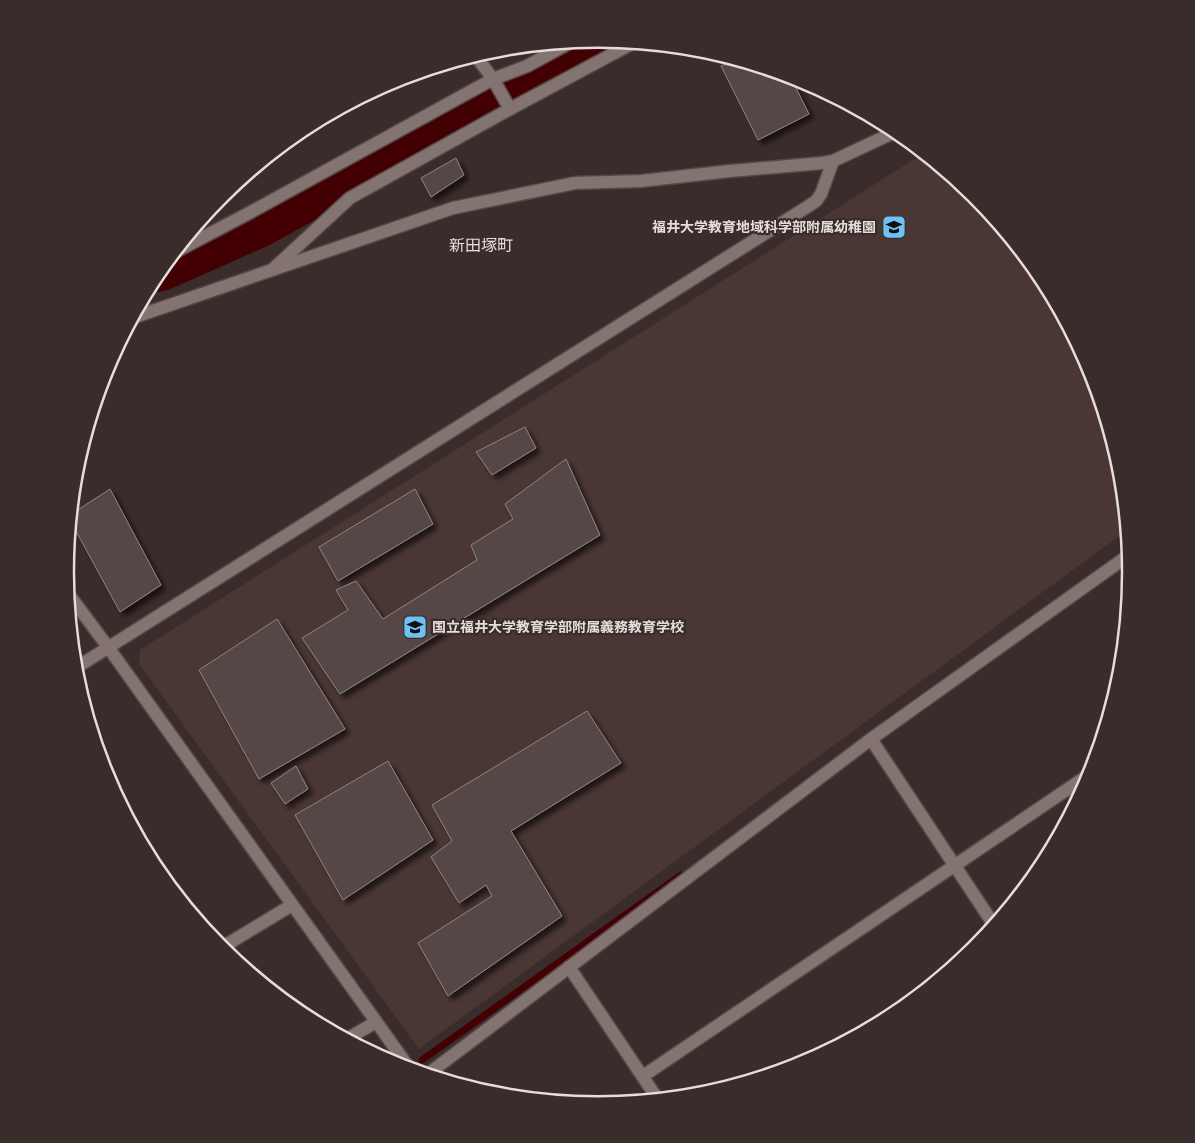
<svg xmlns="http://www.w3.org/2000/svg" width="1195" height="1143" font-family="Poppins,'Noto Sans JP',sans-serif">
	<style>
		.built { fill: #4a3734 }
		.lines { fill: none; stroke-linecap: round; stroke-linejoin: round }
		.stream { stroke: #430003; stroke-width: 7 }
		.river { stroke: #430003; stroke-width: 40 }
		.building { fill: #544644; stroke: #928280; filter: url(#shadow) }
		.street-casing { stroke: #544847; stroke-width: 15 }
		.secondary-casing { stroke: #544847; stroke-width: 15 }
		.street { stroke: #837371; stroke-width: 12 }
		.secondary { stroke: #837371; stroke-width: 12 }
		.labels { text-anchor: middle; stroke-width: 4.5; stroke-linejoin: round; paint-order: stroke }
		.poi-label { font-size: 14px; font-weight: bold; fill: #e6dcdb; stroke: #3a2c2a; text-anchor: end }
		.quarter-label { font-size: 16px; fill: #e6dcdb; stroke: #3a2c2a }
		.rim { fill: none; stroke: #e6dcdb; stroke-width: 2.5 }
	</style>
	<defs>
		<filter id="shadow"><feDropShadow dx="4.5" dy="4.5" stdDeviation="2.5" flood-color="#0009"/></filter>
	</defs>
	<rect width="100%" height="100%" fill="#3a2c2a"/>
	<path class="built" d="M924,153L974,195L1041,276L1090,368L1120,468L1126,531L419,1049L139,664L140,650Z"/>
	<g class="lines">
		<path class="stream" d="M422,1060L681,875"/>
		<path class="river" d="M157,272L162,271L261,227L492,99L525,83L604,39"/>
	</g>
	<g class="building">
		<path d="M735,59L790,76L809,114L758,140L721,66Z"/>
		<path d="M456,158L464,175L431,197L421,178Z"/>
		<path d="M525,427L536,448L492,475L476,452Z"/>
		<path d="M566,459L600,535L340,694L302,638L348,610L336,590L356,581L383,619L477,560L471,545L513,519L505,504Z"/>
		<path d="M110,489L161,585L120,612L70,520V515Z"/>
		<path d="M415,489L433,524L338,581L319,547Z"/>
		<path d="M277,619L345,729L259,779L199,670Z"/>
		<path d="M587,711L621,763L511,831L562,916L448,996L418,943L492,896L486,885L459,903L431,857L452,841L432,805Z"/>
		<path d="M388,761L433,840L343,900L295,815Z"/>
		<path d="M296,766L308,789L285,804L271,783Z"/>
	</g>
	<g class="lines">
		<g class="street-casing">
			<g id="street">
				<path d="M475,55L493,79L510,109"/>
				<path d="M173,253L249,213L493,79L527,66L573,41"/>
				<path d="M273,269L350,198L510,109L635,42"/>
				<path d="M67,592L108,647L410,1069"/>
				<path d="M74,669L807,207L816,201L821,194L833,161"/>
				<path d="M871,739L994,925"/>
				<path d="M221,948L292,905"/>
				<path d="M569,967L657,1098"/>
				<path d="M347,1039L376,1022"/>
				<path d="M428,1074L871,739L1129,555"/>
				<path d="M643,1076L1090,774"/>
			</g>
		</g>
		<g class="secondary-casing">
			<path id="secondary" d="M132,318L453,208L575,183L641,181L730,171L823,163L833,161L897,131"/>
		</g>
		<use href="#street" class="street"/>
		<use href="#secondary" class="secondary"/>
	</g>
	<defs>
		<g id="school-square" transform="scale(1.25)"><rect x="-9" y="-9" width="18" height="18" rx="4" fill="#6ec2f3" stroke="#3a2c2a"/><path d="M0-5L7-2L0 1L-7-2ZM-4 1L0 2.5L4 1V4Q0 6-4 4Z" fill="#111"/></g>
	</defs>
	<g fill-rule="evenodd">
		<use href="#school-square" x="894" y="227"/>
		<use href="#school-square" x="415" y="627"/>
	</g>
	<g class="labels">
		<g class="poi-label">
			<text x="876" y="232">福井大学教育地域科学部附属幼稚園</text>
			<text x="432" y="632" text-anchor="start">国立福井大学教育学部附属義務教育学校</text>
		</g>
		<g class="quarter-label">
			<text x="481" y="251">新田塚町</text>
		</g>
	</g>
	<path d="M0 0H1195V1143H0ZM74 572a524 524 0 1 1 1048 0a524 524 0 1 1-1048 0Z" fill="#3a2c2a" fill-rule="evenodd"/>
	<path class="rim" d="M74 572a524 524 0 1 1 1048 0a524 524 0 1 1-1048 0Z"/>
</svg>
